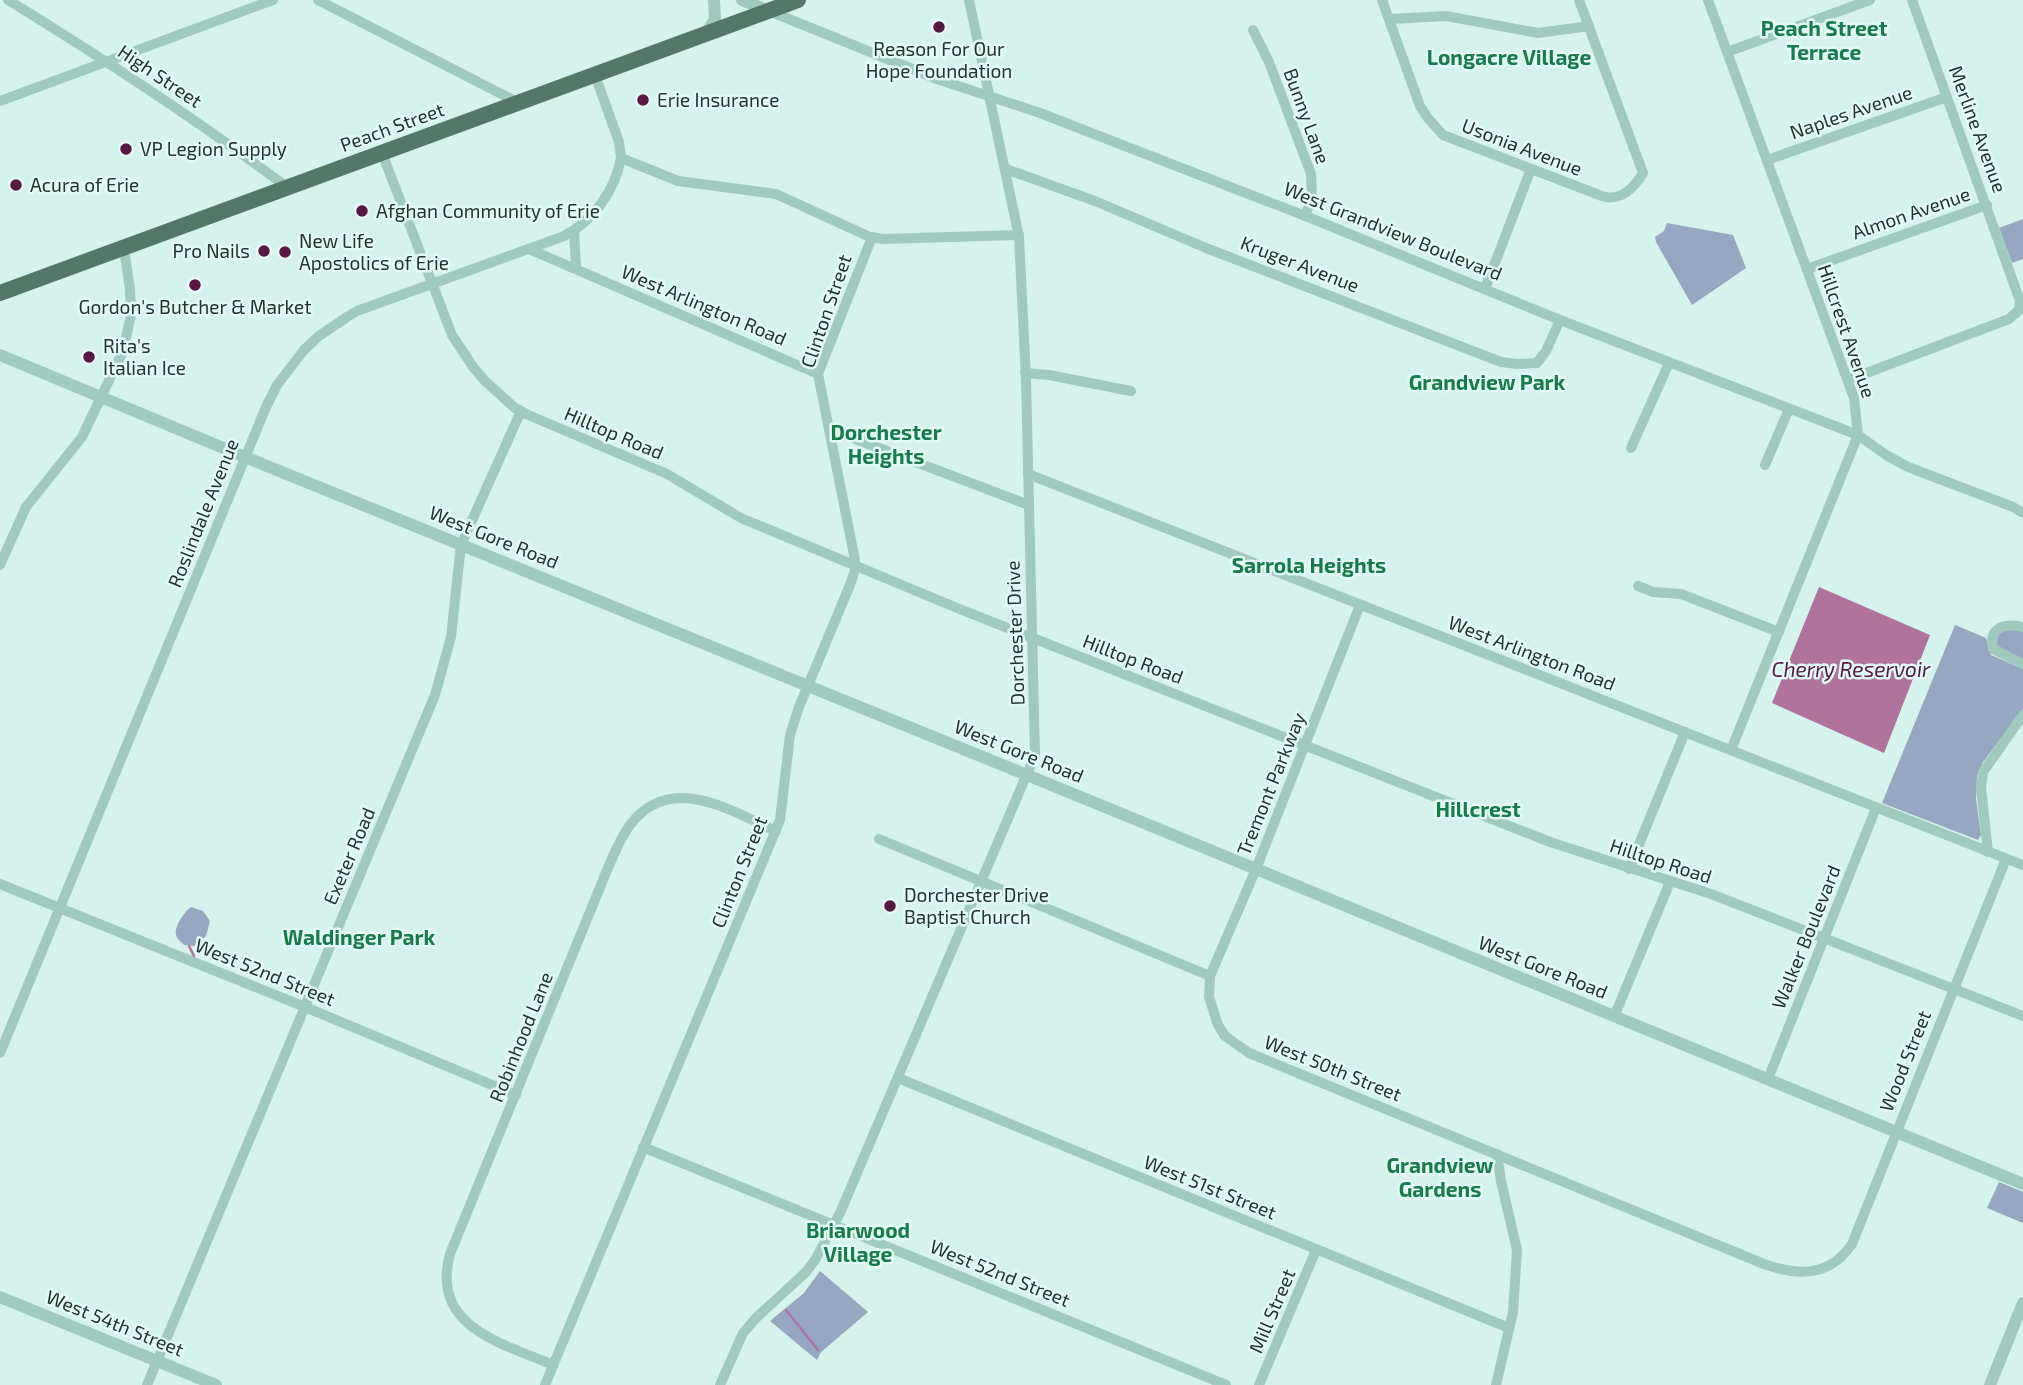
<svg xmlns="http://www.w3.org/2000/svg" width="2023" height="1385" font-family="'Exo 2',sans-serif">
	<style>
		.green { fill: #95a7c1 }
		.water { fill: #b0739d }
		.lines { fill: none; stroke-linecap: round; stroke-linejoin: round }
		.stream { stroke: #b0739d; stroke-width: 2.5 }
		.minor { stroke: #a1cabf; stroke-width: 10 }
		.tertiary { stroke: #a1cabf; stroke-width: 12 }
		.primary { stroke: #547769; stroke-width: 16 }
		.poi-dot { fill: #571842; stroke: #e2faf5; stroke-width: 2.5 }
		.labels { text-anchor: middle; stroke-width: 5; stroke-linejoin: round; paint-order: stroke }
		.poi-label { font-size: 19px; fill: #24342d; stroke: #e2faf5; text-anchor: start }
		.street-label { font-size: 19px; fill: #24342d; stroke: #e2faf5 }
		.neighbourhood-label { font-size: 21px; font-weight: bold; fill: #187b4b; stroke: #e2faf5 }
		.water-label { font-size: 21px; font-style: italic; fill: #571842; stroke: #e2faf5 }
	</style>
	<rect width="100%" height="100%" fill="#d5f2ec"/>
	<g class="green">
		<path d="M2023,219V259L2012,263L1999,228Z"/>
		<path d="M1667,223L1733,235L1746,268L1692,305L1656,242L1655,237L1664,231Z"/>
		<path d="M1955,625L1986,638L1991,655L2023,669V709L1983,762L1977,776L1976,799L1981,835L1978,840L1882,803Z"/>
		<path d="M2008,628L2023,632V661L1996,645V639L2000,631Z"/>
		<path d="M191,907L203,911L210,921L206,936L194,946L184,945C182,943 176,938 176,935C174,926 185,911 191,907Z"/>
		<path d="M1999,1182L2023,1192V1223L1987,1208Z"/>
		<path d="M820,1271L868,1312L821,1352L817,1360L770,1321L804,1293Z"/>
	</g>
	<path class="water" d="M1819,587L1930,635L1884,753L1772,703Z"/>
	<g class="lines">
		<g class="stream">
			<path d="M189,946L194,956"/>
			<path d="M786,1310L818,1350"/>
		</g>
		<g class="minor">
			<path d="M8,0C104,59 198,120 288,188"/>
			<path d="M318,0L519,103"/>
			<path d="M1382,0L1420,106L1427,117L1443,135L1602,196C1620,202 1634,188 1643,173L1579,0"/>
			<path d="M1708,0L1854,398L1858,435L1731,750"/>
			<path d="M769,11L937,79L1040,113L1308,217L1560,320L1858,435L1886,455L1908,467L2013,507L2023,513"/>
			<path d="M1390,19L1446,16L1538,33L1589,26"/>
			<path d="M1253,30L1269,62L1311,174L1312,197L1305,216"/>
			<path d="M1727,52L1870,0"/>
			<path d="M595,75L619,142L621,158L678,181L776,194L870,237L883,239L1019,235"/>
			<path d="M0,101L273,0"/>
			<path d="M382,153L452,335L473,367L485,381L515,408L526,414L667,474L741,518L962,610L1550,842L1711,894L2023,1016"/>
			<path d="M1767,160L1947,97"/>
			<path d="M1006,169L1095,201L1206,248L1501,362L1517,364L1537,363L1546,351L1560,320"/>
			<path d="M574,230L576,267"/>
			<path d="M529,249L818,374"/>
			<path d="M1807,269L1987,205"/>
			<path d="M1485,289L1531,169"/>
			<path d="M1025,373L1049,375L1131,391"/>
			<path d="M1848,380L2009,319L2019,310L2020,301L1912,0"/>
			<path d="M829,429L1029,505"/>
			<path d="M1631,448L1669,363"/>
			<path d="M1765,465L1789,409"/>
			<path d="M1028,474L2023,865"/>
			<path d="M0,565L26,507L82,437L123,351L131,315L130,289L124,249"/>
			<path d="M1638,586L1653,592L1681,594L1779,632"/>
			<path d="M1360,605L1256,869L1210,976L1209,997L1218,1025L1225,1036L1249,1053L1764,1264C1798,1276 1830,1277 1852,1244L2006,859"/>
			<path d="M2023,627C2005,623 1988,627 1993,649L2023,664"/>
			<path d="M879,839L1210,976"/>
			<path d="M1988,852L1981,788L1983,772L2023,715"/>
			<path d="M1629,869L1685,732"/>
			<path d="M0,884L305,1007L516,1095"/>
			<path d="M1614,1017L1670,882"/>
			<path d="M0,1053L266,407L277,385L304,350L319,336L347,317L357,311L564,236C593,221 615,191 621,158"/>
			<path d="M898,1078L1509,1328"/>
			<path d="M1768,1079L1876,808"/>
			<path d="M643,1147L1226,1385"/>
			<path d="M553,1365C502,1343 430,1327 450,1254L610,863C616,850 621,837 630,825C670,772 730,810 776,831"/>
			<path d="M147,1385L435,695L451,637L461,545L521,411"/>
			<path d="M545,1385L780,820L790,735L799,707L850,585L856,567L853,550L818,374L872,237"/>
			<path d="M720,1385L743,1333L756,1318L806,1272L815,1260L840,1213L1035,755L1026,379L1019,237L969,0"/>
			<path d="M1259,1385L1316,1250"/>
			<path d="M1496,1385L1513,1312L1517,1250L1501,1181L1497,1154"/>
		</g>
		<g class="tertiary">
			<path d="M742,0L769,11"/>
			<path d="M706,34L715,19L714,0"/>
			<path d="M0,355L245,457L1027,775L2023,1184"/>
			<path d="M0,1297L216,1385"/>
			<path d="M1990,1385L2023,1303"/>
		</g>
		<path class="primary" d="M0,293L798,0"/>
	</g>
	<g class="poi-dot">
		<circle cx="939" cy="27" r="7"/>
		<circle cx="643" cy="100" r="7"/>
		<circle cx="126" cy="149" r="7"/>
		<circle cx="16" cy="185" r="7"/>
		<circle cx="362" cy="211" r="7"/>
		<circle cx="264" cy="251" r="7"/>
		<circle cx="285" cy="252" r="7"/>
		<circle cx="195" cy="285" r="7"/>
		<circle cx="89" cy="357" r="7"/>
		<circle cx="890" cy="906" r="7"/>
	</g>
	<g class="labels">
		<g class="poi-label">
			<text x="939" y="56" text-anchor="middle">Reason For Our<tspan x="939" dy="22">Hope Foundation</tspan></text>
			<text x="657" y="107">Erie Insurance</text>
			<text x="140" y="156">VP Legion Supply</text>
			<text x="30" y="192">Acura of Erie</text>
			<text x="376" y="218">Afghan Community of Erie</text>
			<text x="299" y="248">New Life<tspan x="299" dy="22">Apostolics of Erie</tspan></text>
			<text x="250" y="258" text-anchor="end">Pro Nails</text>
			<text x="195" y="314" text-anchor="middle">Gordon's Butcher &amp; Market</text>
			<text x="103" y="353">Rita's<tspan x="103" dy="22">Italian Ice</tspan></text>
			<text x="904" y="902">Dorchester Drive<tspan x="904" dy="22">Baptist Church</tspan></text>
		</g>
		<g class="street-label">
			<text transform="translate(160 76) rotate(34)" y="7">High Street</text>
			<text transform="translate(1851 112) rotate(-19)" y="7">Naples Avenue</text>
			<text transform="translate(1307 116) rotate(70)" y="7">Bunny Lane</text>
			<text transform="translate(392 127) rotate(-20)" y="7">Peach Street</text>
			<text transform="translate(1978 129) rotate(70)" y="7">Merline Avenue</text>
			<text transform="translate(1522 147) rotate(21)" y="7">Usonia Avenue</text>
			<text transform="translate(1911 213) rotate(-19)" y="7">Almon Avenue</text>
			<text transform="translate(1393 231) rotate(22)" y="7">West Grandview Boulevard</text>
			<text transform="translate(1300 264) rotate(21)" y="7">Kruger Avenue</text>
			<text transform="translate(704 305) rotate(23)" y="7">West Arlington Road</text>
			<text transform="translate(826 311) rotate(-71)" y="7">Clinton Street</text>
			<text transform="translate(1847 331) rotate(71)" y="7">Hillcrest Avenue</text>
			<text transform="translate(614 433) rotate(23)" y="7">Hilltop Road</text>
			<text transform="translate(203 513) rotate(-68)" y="7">Roslindale Avenue</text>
			<text transform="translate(494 537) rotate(22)" y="7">West Gore Road</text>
			<text transform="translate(1015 633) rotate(-92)" y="7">Dorchester Drive</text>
			<text transform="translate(1532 653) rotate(21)" y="7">West Arlington Road</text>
			<text transform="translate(1133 659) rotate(21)" y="7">Hilltop Road</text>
			<text transform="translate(1019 751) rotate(22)" y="7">West Gore Road</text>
			<text transform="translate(1271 784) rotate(-68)" y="7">Tremont Parkway</text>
			<text transform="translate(349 856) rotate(-67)" y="7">Exeter Road</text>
			<text transform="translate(1661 861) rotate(18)" y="7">Hilltop Road</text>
			<text transform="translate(739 872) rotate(-68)" y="7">Clinton Street</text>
			<text transform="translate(1806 937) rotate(-68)" y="7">Walker Boulevard</text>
			<text transform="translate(1543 967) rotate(22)" y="7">West Gore Road</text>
			<text transform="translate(265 972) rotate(22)" y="7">West 52nd Street</text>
			<text transform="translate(521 1037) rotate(-68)" y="7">Robinhood Lane</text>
			<text transform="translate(1905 1061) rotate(-68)" y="7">Wood Street</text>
			<text transform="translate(1333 1068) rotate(22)" y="7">West 50th Street</text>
			<text transform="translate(1210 1187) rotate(22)" y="7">West 51st Street</text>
			<text transform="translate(1000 1273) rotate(22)" y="7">West 52nd Street</text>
			<text transform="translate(1272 1311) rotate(-67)" y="7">Mill Street</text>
			<text transform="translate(115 1323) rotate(22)" y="7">West 54th Street</text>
		</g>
		<g class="neighbourhood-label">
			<text x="1824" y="36">Peach Street<tspan x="1824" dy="24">Terrace</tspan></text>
			<text x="1509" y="65">Longacre Village</text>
			<text x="1487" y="390">Grandview Park</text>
			<text x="886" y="440">Dorchester<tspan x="886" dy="24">Heights</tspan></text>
			<text x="1309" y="573">Sarrola Heights</text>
			<text x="1478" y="817">Hillcrest</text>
			<text x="359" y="945">Waldinger Park</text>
			<text x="1440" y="1173">Grandview<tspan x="1440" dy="24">Gardens</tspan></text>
			<text x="858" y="1238">Briarwood<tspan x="858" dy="24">Village</tspan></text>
		</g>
		<g class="water-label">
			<text x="1851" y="677">Cherry Reservoir</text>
		</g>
	</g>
</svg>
